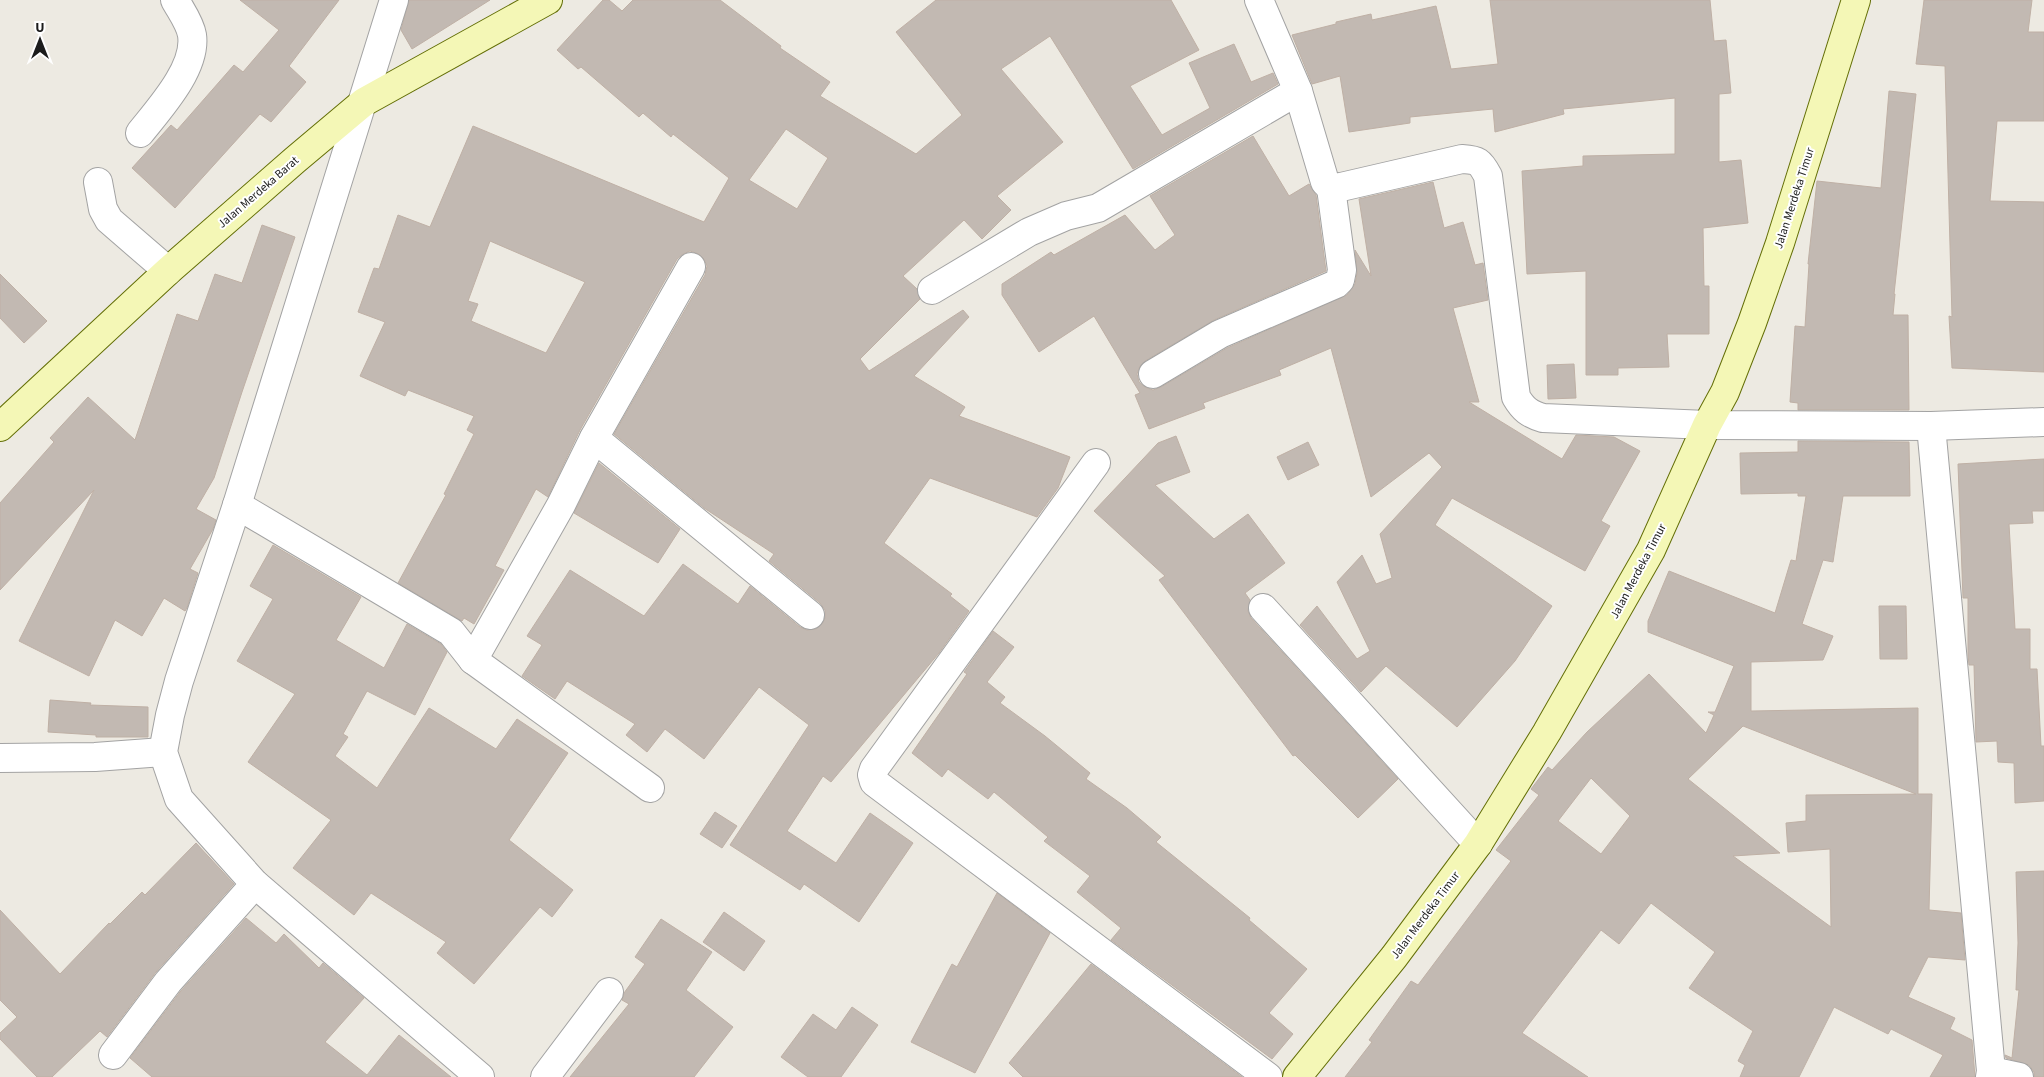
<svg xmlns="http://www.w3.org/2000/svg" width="2044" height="1077" font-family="'Source Sans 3',sans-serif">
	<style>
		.building { fill: #c2b9b2; stroke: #bfb0a5; fill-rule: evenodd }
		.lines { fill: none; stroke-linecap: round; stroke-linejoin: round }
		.street-casing { stroke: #a3a3a3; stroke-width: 30 }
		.secondary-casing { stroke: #646f07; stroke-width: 30 }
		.street { stroke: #fff; stroke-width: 28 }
		.secondary { stroke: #f4f7b6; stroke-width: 28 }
		.labels { text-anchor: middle; stroke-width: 4; stroke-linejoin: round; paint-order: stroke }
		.street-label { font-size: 12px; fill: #1c1c1c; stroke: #fff }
	</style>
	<rect width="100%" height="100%" fill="#edeae2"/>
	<g class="building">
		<path d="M240,0H339L289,66L306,82L271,122L260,114L175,208L132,168L171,125L177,130L234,65L243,72L279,30Z"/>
		<path d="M409,0H490L412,49L401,30Z"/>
		<path d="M603,0H609L622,11L633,0H720L781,46L780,48L830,82L820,96L916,154L962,115L896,32L936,0H1171L1199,50L1130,86L1162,135L1210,108L1189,63L1234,44L1251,82L1273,73L1278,84L1133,169L1050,36L1001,69L1063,142L997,196L1011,210L982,239L964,220L903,276L917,289L920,299L860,359L869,371L963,310L969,317L914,376L965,407L959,416L1070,457L1058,488L1037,517L930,478L884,543L952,594L950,596L969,611L939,653L831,782L823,776L787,831L836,863L870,813L913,843L859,922L804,884L800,890L730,845L809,725L759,687L704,759L665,729L647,752L626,735L635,724L567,681L555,699L522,676L542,645L527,636L570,570L644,616L683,564L738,604L750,586L800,627L807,630L816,629L822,624L825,618V610L820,603L769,561L774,554L704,508L614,434L705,275L707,266L704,259L699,254L690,251L683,254L677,259L580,430L548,497L536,489L495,566L504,570L474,624L464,618L462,621L398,583L446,495L444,494L474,434L467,430L474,416L408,390L405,396L360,376L385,322L358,312L374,268L379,269L398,215L430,227L473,126L704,222L729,178L673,134L671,137L643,113L639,117L581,67L578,69L557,50ZM786,129L828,158L797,209L749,180ZM490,241L585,282L546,353L471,321L478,304L468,301Z"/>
		<path d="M1490,0H1710L1714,41L1726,40L1731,93L1719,94V162L1741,160L1748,223L1703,228L1704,286H1709V334H1667L1669,367L1618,368V375H1586V271L1527,274L1522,171L1583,166V156L1675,154V98L1563,109L1564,114L1495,132L1493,109L1410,117V123L1349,132L1340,76L1312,84L1292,35L1336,24V22L1371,14L1372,20L1436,6L1451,69L1498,64Z"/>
		<path d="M1924,0H2032L2028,32H2044V121H1997L1990,201L2044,202V372L1952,368L1949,316L1952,317L1945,66L1916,64Z"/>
		<path d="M1889,91L1916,94L1894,294H1895L1893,315H1908L1909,410H1798V403L1790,402L1795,326L1805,327L1809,264H1808L1817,181L1881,188Z"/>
		<path d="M1253,136L1289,196L1309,184L1316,195L1326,271L1214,320L1145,361L1140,366L1137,374L1139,382L1145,387L1153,390L1161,387L1227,348L1347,295L1355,284L1357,273L1355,250L1371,276L1359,199L1433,182L1444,228L1463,222L1475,265L1483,263L1488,300L1453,308L1479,402H1469L1562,459L1576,435L1614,437L1640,451L1601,521L1610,526L1585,571L1452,498L1435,525L1552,606L1515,661L1457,727L1386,666L1361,692L1300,625L1317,606L1357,659L1370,651L1337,582L1362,555L1376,584L1392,578L1380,534L1442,467L1429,453L1371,497L1331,348L1279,370L1281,375L1203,403L1205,408L1149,429L1135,395L1140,393L1094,316L1039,352L1002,295V284L1051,252L1054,255L1125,215L1155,250L1175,235L1150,196Z"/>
		<path d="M262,225L295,237L242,392L214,478L196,509L216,520L213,529L190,569L198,573L187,608L185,611L164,598L142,636L115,620L89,676L19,641L94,490L0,590V503L54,442L50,438L88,397L135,440L177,314L198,321L215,274L242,283Z"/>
		<path d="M0,274L47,321L24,343L0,318Z"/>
		<path d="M1574,364L1576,398L1548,399L1547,365Z"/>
		<path d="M1176,436L1190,472L1155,485L1214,539L1248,514L1285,563L1245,593L1250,600L1248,611L1251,618L1398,779L1358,818L1295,755L1293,756L1159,580L1165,576L1094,511L1158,443Z"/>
		<path d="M1798,441L1909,442L1910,496H1843L1833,562L1823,560L1802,624L1833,636L1823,660L1751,662V711L1918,708V794H1932L1929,910L1961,913L1965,960L1928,957L1908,997L1955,1018L1950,1029L1972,1040L1975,1077H1930L1943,1055L1891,1029L1888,1034L1834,1007L1799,1077H1740L1745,1065L1738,1061L1753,1031L1689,988L1715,952L1651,903L1619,944L1601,930L1522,1033L1588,1077H1345L1372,1042L1369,1040L1411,981L1418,985L1511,861L1496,850L1539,795L1531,789L1548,767L1552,770L1587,732L1649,674L1706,733L1714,715L1708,712H1715L1734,666L1648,632V621L1669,571L1775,613L1791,560L1796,561L1806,496H1798V493L1741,494L1740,453L1798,452ZM1743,726L1916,794L1806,795V821L1786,823L1788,852L1830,849L1831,927L1733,856L1780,853L1688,779ZM1591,778L1630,816L1601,854L1558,821Z"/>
		<path d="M1308,442L1319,465L1288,480L1277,457Z"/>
		<path d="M2044,459V511H2032L2033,523L2009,524L2015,629H2030V669H2037L2041,746H2044V801L2015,803L2014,763L1998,762L1997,741L1976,742L1974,665H1969L1968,655V598H1963L1958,464Z"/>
		<path d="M599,463L680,529L658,563L574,513Z"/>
		<path d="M273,545L361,597L336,640L384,668L407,624L441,644L447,652L415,715L367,691L343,734L348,737L335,756L377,788L429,708L496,749L517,719L568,753L509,840L573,890L552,917L540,907L474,984L437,953L446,942L371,893L354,915L293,868L331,820L248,762L295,694L237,661L273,599L250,586Z"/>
		<path d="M1879,606H1906L1907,659H1880Z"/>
		<path d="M993,631L1014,647L987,682L1005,697L1000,703L1045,736L1090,773L1086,779L1127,808L1161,837L1156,842L1250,918L1249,920L1307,969L1269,1013L1293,1034L1272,1059L1111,940L1121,928L1077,892L1090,876L1044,841L1048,837L994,792L988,799L948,769L942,777L912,753L967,674L964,672Z"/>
		<path d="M50,700L91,703L90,705L148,707V737H96V735L48,732Z"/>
		<path d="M715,812L737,826L722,848L700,834Z"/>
		<path d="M196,843L234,884L156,972L107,1037L100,1031L52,1077H37L0,1039V1033L17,1017L0,1000V910L60,974L109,923L110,924L142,892L145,895Z"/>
		<path d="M2044,871V1077H2034V1072L2029,1065L2006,1058L2005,1055L2012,1058L2019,990H2016L2018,943L2016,872Z"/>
		<path d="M997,893L1050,933L975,1073L911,1042L952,964L957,967Z"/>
		<path d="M724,912L765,941L744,971L703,942Z"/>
		<path d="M246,918L276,943L284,934L319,968L323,963L364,998L325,1042L367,1075L399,1035L451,1077H152L130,1058L180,992Z"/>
		<path d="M661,919L712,952L686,990L733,1027L694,1077H570L629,1004L622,1000L624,993L645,964L635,957Z"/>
		<path d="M1091,964L1242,1077H1023L1009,1063Z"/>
		<path d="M852,1007L878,1025L841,1077H808L781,1057L813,1014L836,1030Z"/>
	</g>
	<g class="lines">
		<g class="street-casing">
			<g id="street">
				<path d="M394,0L237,505L179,681L170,715L163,752L179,799L255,884L480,1077"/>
				<path d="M1259,0L1298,91L1325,182L1331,188L1341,187L1462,159C1478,160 1480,161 1488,176L1516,397C1523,409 1529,414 1543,418L1707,425L1931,426L2044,422"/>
				<path d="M140,133C159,109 197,68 192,35C190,23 181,11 175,0"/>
				<path d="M98,182L103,209L109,220L168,271"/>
				<path d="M932,290L1029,232L1066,216L1098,208L1298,91"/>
				<path d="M1153,374L1220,334L1336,284L1340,280L1342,270L1331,188"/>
				<path d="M1931,426L1991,1071L1990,1077"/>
				<path d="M594,438L810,615"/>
				<path d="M1096,463L874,769L872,775L874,782L1268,1077"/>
				<path d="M237,505L451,632L473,660"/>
				<path d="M1263,608L1478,844"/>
				<path d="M0,758L95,757L163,752"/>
				<path d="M650,788L473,660L561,505L594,438L691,267"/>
				<path d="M113,1055L168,982L255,884"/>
				<path d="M1991,1071L2019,1077"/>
				<path d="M545,1077L609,992"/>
			</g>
		</g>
		<g class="secondary-casing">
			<g id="secondary">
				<path d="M0,427L168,271L295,160L364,102L548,0"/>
				<path d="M1297,1077L1394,957L1478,844L1547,732L1651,550L1707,425L1725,392L1752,323L1780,243L1856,0"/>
			</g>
		</g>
		<use href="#street" class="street"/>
		<use href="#secondary" class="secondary"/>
	</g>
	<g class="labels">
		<g class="street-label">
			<text transform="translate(258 192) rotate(-41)" y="4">Jalan Merdeka Barat</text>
			<text transform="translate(1794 198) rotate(-72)" y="4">Jalan Merdeka Timur</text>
			<text transform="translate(1638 571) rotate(-62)" y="4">Jalan Merdeka Timur</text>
			<text transform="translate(1425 915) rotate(-53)" y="4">Jalan Merdeka Timur</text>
		</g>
	</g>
	<g transform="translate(40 40)" stroke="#ffffff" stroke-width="4" paint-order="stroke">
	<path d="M0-4L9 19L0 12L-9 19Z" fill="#1c1c1c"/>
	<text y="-8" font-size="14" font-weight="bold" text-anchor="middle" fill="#1c1c1c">U</text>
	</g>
</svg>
